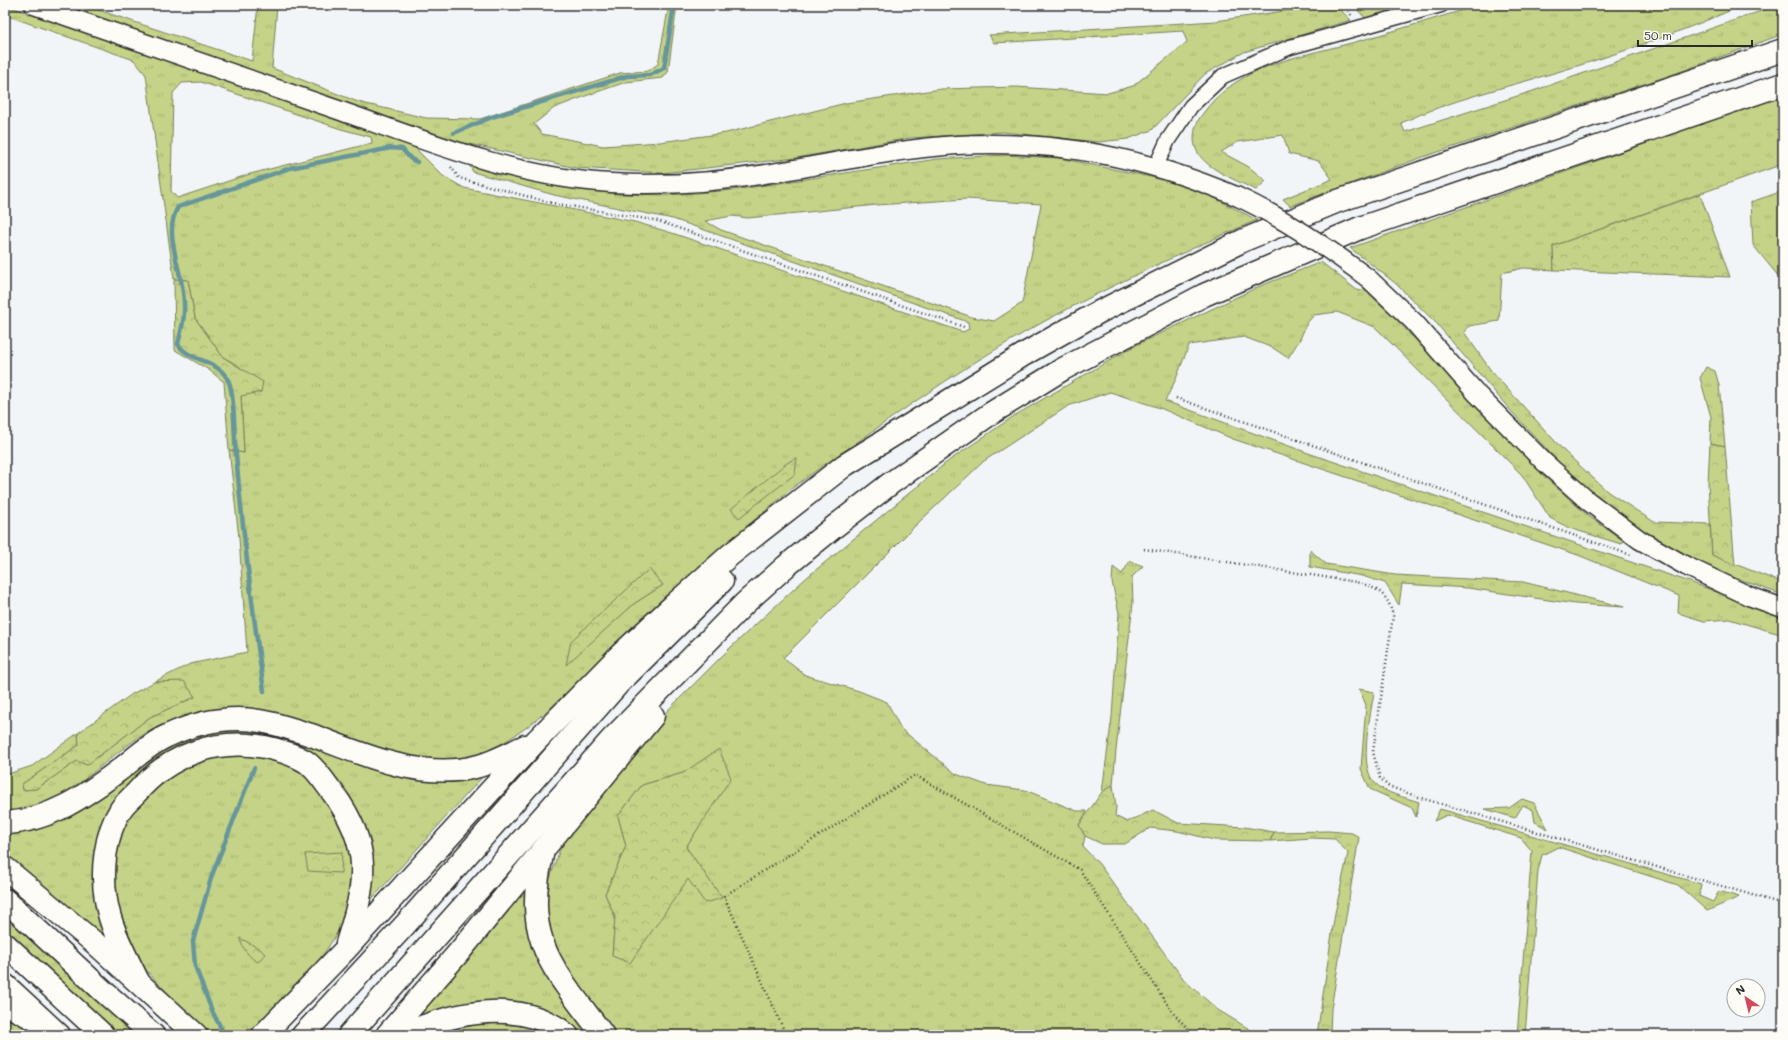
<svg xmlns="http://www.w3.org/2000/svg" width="1788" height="1040" font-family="Mali,sans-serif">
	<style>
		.grass { fill: url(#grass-tufts); stroke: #787f59; fill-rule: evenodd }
		.forest { fill: url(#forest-crowns); stroke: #787f59 }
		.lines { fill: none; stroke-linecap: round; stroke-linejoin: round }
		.stream { stroke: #66969b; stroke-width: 4.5 }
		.minor-casing { stroke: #2b2b2b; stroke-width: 17 }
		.tertiary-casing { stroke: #2b2b2b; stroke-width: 21 }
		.trunk-casing { stroke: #2b2b2b; stroke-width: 25 }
		.motorway-casing { stroke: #2b2b2b; stroke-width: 25 }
		.path { stroke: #2b2b2b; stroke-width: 2.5; stroke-dasharray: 1 3; stroke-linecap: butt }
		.minor { stroke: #fdfcf7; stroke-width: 14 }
		.tertiary { stroke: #fdfcf7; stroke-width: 18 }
		.trunk { stroke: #fdfcf7; stroke-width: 22 }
		.motorway { stroke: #fdfcf7; stroke-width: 22 }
		.tertiary-bridge-casing { stroke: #2b2b2b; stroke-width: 21; stroke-linecap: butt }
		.tertiary-bridge { stroke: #fdfcf7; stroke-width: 18 }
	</style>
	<defs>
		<pattern id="grass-tufts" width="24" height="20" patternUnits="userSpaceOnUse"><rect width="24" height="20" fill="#c4d387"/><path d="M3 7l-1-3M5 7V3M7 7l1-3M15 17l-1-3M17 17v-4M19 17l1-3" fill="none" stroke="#a9b575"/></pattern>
		<pattern id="forest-crowns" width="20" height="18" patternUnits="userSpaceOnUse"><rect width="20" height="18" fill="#c4d387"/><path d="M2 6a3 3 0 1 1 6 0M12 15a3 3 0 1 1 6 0" fill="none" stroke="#a9b575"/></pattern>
	</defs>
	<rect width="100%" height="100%" fill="#f1f5f8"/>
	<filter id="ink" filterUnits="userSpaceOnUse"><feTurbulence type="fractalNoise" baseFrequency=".025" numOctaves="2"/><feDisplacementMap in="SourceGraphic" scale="8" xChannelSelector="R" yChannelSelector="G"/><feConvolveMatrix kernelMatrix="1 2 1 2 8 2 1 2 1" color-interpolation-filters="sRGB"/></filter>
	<g filter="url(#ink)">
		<g class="grass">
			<path d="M5,5L412,145L443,176L464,188L635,222L672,233L963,332L969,329L968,322L673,219L554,195L473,172L468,162L553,186L619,194L669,195L734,190L937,159L1003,155L1059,158L1151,177L1201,191L1257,220C1185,251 1114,284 1045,321C983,355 923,395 866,436C842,453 817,469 794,487C737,534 681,582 628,632C583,673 546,723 489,750C417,785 323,714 248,710C211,708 174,716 143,735C124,746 107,762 90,775C75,786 59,801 41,807C30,811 17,811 5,813V775L32,766L78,733L79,745L22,784L23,790L36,789L77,761L87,765L150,717L195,697L184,682H154L190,664L247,652L239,538L229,450L244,453L241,395L261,392L239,366L223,357L195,318L188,280L174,279L146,75L134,60L5,15ZM201,82L341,129L371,137L372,143L250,174L177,198L171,191L173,93L182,83ZM967,199L1041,204L1022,303L994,321L972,317L721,230L705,221L732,216L748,218L877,205ZM649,569L663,585L635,603L601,633Z"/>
			<path d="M60,5H83L252,61L258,5H277L272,68L358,102L426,118L480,119L620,73L648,71L658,64L669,5H677L668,72L663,78L626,82L591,94L554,108L534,124L542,134L603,146L660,142L726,133L846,103L941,89L1016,87L1108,93L1133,86L1187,42L1183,31L994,43L989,35L1216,21L1311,7V5H1335L1351,20L1244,52L1205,74L1152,130L1128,139L1098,142L1003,132L910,138L796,158L662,173L576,168L456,141Z"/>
			<path d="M1353,5H1411L1365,18Z"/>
			<path d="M1479,5H1743C1682,32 1618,54 1554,73C1503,88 1450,100 1401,123L1405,132L1533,91L1778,5H1783V34L1674,74L1420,158L1290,206L1283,199L1332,179L1319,161L1289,154L1283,135L1238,142L1221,152L1249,167L1266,181L1256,190C1238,181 1208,170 1198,153C1191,141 1194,126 1201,116C1238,62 1304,57 1362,40C1401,29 1440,17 1479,5Z"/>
			<path d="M1783,95V164L1553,246L1554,270L1523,268L1502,273L1499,321L1469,326L1464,332L1492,372L1564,451L1608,492L1654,522L1710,524L1712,555L1783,583V595L1727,575L1684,556L1629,523L1565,469L1510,410L1437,324L1395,283L1350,248Z"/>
			<path d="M1783,191V282L1753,245L1751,202Z"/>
			<path d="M1321,262L1358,291L1364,289L1394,317L1544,476L1587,515L1624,541L1621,544L1569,528L1550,518L1522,475L1375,327L1337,312L1314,315L1307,323L1300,339L1288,358L1273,348L1244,337L1189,345L1176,379L1165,401L1311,454L1690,582L1783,617V635L1729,619L1704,621L1678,613L1679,596L1578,555L1233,439L1160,408L1110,392L1068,406L984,461L917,524L783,658L805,675L859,691L887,702L901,729L956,774L986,785L1025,790L1077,811H1087L1079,825L1085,836L1083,847L1099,864L1185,981L1218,1010L1259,1035H614L574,980L558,953L548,923L547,887L559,852L575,823L668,710L729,649L806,578L947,462L1014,416L1136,345L1258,287ZM719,750L730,778L686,847L722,898L688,879L612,956L615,917L605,894L626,846L618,816L642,785L683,773Z"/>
			<path d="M1706,367L1715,371L1719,385L1725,446L1710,443L1711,417L1700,378Z"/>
			<path d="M1310,550L1326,564L1395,575L1523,582L1624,607L1575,604L1468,588L1402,584L1399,605L1385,583L1362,576L1310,567Z"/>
			<path d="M1130,561L1143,566L1132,577L1133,603L1116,750L1113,785L1102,792L1112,717L1119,613L1112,582L1113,567L1122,574Z"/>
			<path d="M1359,689L1374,692C1371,714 1358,764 1374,782C1385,794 1405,797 1419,802L1416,817L1412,808L1370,789L1361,769L1366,705Z"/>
			<path d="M239,728L486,773L370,901L372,862L346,793L253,736H212L180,745L151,762L119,796L109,943L5,856V833L157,749L198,731Z"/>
			<path d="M216,754C228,754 242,752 255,754C271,756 304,772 314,784C319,790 323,797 327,804C338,819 350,836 353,855C364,930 296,986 250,1035H212L177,1003L146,970L134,947L118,907L114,872L123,822L142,795L177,766Z"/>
			<path d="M1522,799L1534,803L1548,829L1535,822L1533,810L1523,805L1515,818L1485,809L1509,808Z"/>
			<path d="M1440,809L1701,884L1699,896L1713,902L1719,891L1739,897L1707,911L1678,885L1558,847L1542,855L1538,871L1525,1035H1517L1532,851L1521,838L1447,815L1434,821Z"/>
			<path d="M1329,831L1352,833L1359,837L1331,1009L1330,1035H1317L1335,913L1348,853L1335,839L1311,838L1270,841L1274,832Z"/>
			<path d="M528,886L594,1035H582L557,1020L415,1018Z"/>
			<path d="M5,915L137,1035H118L5,932Z"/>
			<path d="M5,1016L41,1035H5Z"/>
			<path d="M499,1023L534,1028L546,1035H429L467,1026Z"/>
		</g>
		<g class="forest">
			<path d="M1700,194L1730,277L1554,270L1553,246Z"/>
			<path d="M174,279L188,280L195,318L223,357L263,382L261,392L241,396L244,453L229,450L224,382L209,370L175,350Z"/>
			<path d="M1710,443L1725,446L1735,565L1712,555L1708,482Z"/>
			<path d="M797,457L795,474L739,518L731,509L784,465Z"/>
			<path d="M649,569L663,585L635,603L566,665L571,641Z"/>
			<path d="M184,681L195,697L150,717L87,765L77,761L36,789L23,790L22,784L79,745L78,733L132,694L154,682Z"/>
			<path d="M719,749L731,778L686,847L722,898L705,903L688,879L630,963L612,956L615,917L605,894L626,846L618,816L642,785L683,773Z"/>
			<path d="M1113,785L1116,807L1115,816L1127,822L1153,810L1178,823L1244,827L1274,832L1270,841L1214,840L1177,831L1150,828L1125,844H1102L1085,836L1079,825L1102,792Z"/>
			<path d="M342,852L341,873L308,871L305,854Z"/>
			<path d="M240,938L260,949L265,954L258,962C251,960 240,945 240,938Z"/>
		</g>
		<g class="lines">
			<g class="stream">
				<path d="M454,133L492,117L627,76L650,75L664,68L674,5"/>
				<path d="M264,691C253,613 243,534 236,455C234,439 235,392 228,380C218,359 189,362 178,344C183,324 186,313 183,292C180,266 163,231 178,207L290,168L391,148L402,149L411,159L417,162"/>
				<path d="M5,1028L25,1035"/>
				<path d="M223,1032L212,1011L195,966L193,941L212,875L254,768"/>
			</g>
			<g class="minor-casing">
				<path id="minor" d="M1156,166L1168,140L1191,106L1223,76L1290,47L1441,5"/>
			</g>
			<g class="tertiary-casing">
				<g id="tertiary">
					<path d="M34,5C137,40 239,76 341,111C428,142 518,178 611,183C665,186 719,182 772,173C834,163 895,149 957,145C1056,139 1146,158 1236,196"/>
					<path d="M1369,279L1414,322L1477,394L1544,462L1588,501L1640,540L1686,566L1749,596L1783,608"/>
				</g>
			</g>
			<g class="trunk-casing">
				<g id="trunk">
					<path d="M5,868L96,944L196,1035"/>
					<path d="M5,900L103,991L153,1035"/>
					<path d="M5,944L103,1035"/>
					<path d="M5,985L59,1035"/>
				</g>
			</g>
			<g class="motorway-casing">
				<g id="motorway">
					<path d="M5,823C49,821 85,796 118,771C134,759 149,744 167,736C188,726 214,719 238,719C264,719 289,728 314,736C364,755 420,780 475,767C492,763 509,754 525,746"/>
					<path d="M543,851C521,941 553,968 603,1035"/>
					<path d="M138,981C126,956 110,928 106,900C101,871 105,834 121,809C125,803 131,798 136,793C169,755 215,738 265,747C279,750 293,754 305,761C316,768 325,783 333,793C373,847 366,883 347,943"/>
					<path d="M5,1004L48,1026"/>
					<path d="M263,1035L345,950L535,742L618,657L677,602L730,555L845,465L1028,352L1099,312L1244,240L1338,201L1783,50"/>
					<path d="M303,1035L404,926L619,683L722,581"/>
					<path d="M349,1035L611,740L745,603L785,567L834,527L891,483L990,414L1063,369L1204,295L1360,228L1783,84"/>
					<path d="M387,1035L460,951L653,716"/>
					<path d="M403,1035C452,1012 522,997 567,1035"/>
				</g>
			</g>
			<g class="path">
				<path d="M1343,5L1352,16"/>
				<path d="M451,167L459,178L552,203L658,221L964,327"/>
				<path d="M1176,398L1631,555"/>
				<path d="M1144,549L1356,582C1377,588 1388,593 1393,616L1373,752L1380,778L1388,786L1421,798L1783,904"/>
				<path d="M786,1035L724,896L915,775L1080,870L1173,1013L1194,1035"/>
			</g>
			<use href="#minor" class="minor"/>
			<use href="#tertiary" class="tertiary"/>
			<use href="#trunk" class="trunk"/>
			<use href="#motorway" class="motorway"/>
			<g class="tertiary-bridge-casing">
				<path id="tertiary-bridge" d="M1236,196C1284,218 1327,247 1369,279"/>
			</g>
			<use href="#tertiary-bridge" class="tertiary-bridge"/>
		</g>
	</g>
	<rect width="1788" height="1040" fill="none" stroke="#fdfcf7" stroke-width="20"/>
	<rect x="10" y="10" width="1768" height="1020" fill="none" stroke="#2b2b2b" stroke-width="1.5" filter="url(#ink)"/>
	<g transform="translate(1746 998) rotate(325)"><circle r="19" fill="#fdfcf7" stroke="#a9a8a5"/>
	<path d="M0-3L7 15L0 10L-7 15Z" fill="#d1495b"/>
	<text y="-6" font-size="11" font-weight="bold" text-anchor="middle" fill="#2b2b2b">N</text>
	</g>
	<path d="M1638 40v6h114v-6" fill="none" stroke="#2b2b2b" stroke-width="2"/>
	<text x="1644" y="40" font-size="12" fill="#2b2b2b" stroke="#fdfcf7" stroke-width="3" paint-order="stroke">50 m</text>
</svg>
